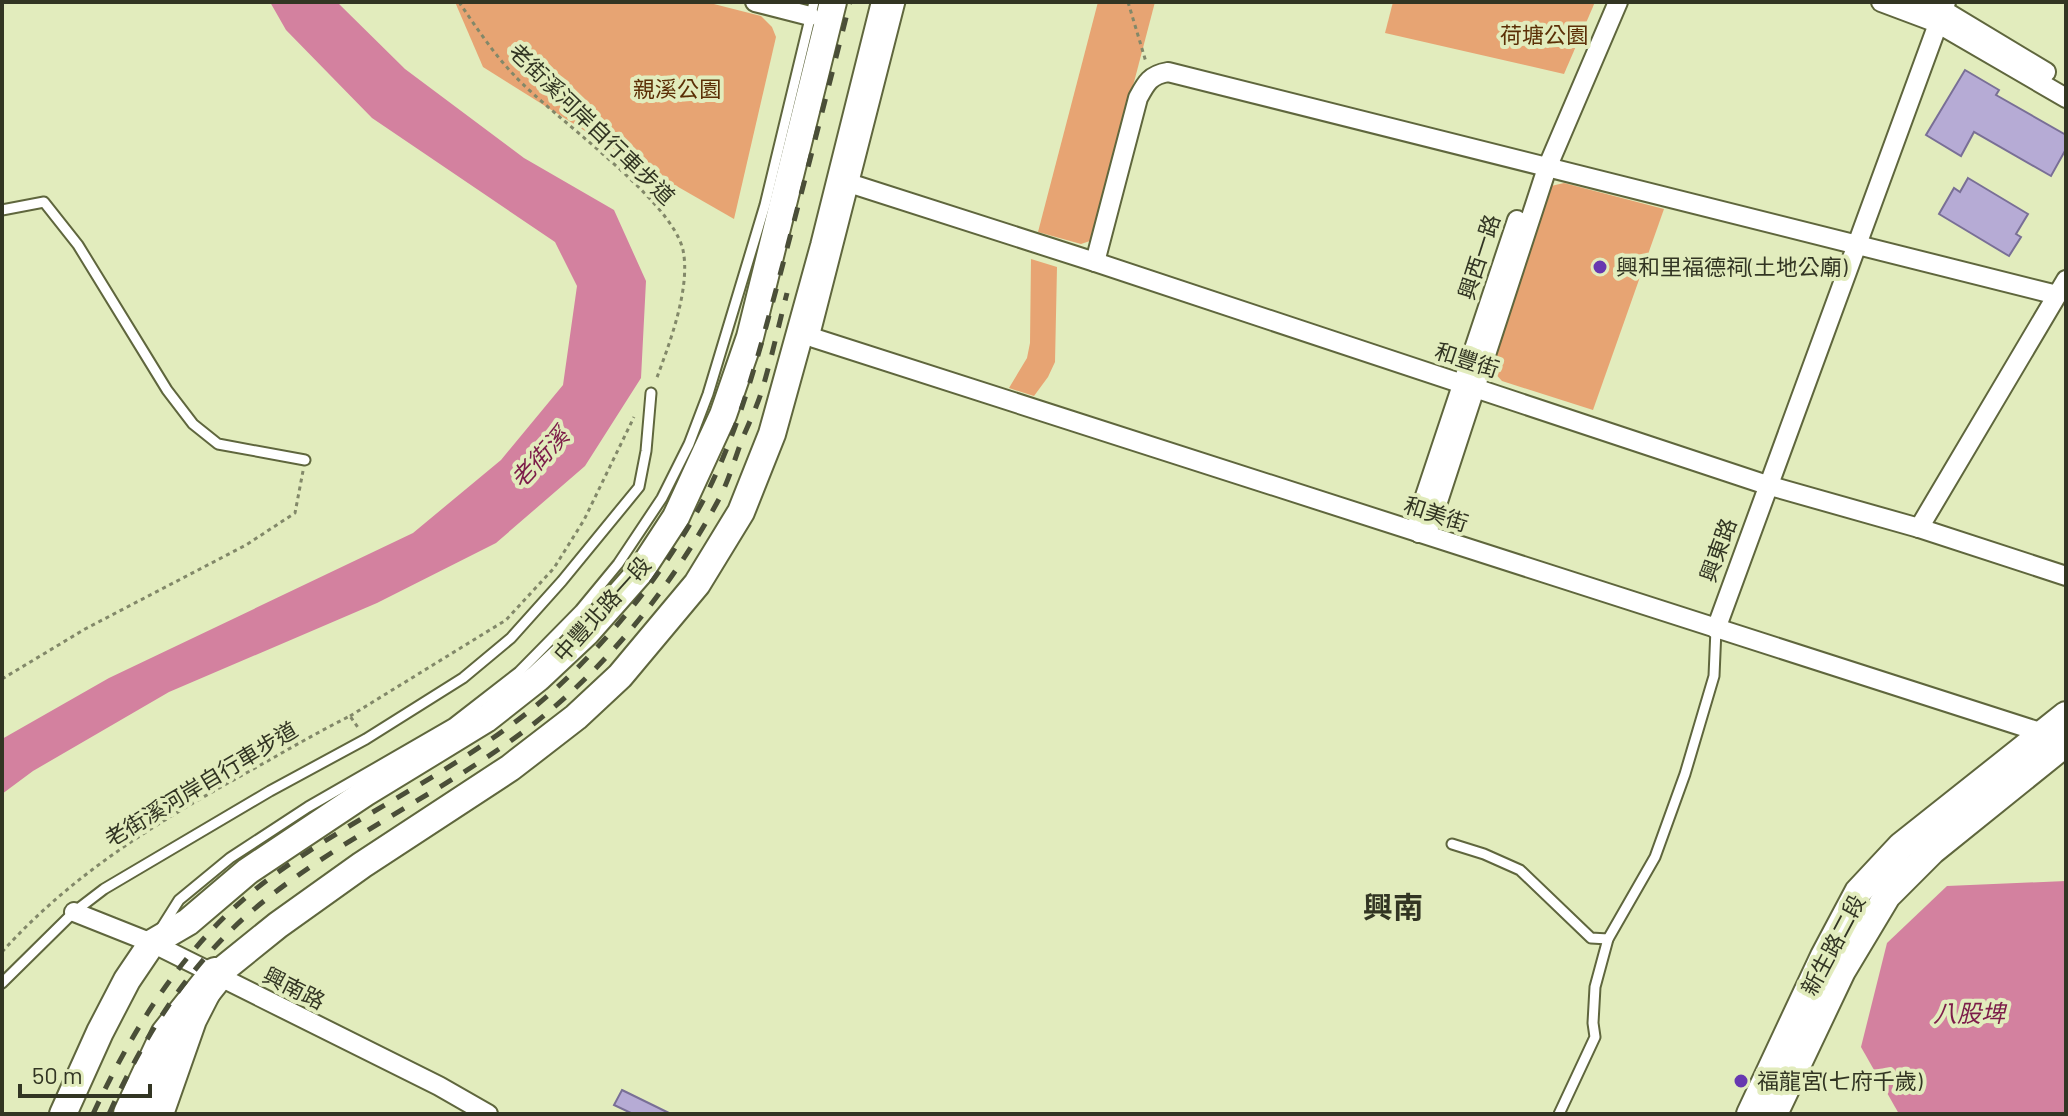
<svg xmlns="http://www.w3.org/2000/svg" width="2068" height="1116" font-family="Barlow,'Noto Sans TC',sans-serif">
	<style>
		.green { fill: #e7a473 }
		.water { fill: #d3819f }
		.building { fill: #b6abd5; stroke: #796f96; stroke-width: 2 }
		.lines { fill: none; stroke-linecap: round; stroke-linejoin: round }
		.lane-casing { stroke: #5f663d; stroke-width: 13 }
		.street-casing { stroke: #5f663d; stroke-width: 22 }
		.secondary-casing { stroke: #5f663d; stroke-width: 30 }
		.highway-casing { stroke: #5f663d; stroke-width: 38 }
		.path { stroke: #828869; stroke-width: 3; stroke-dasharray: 4 4; stroke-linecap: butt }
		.lane { stroke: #fff; stroke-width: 9 }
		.street { stroke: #fff; stroke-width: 18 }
		.secondary { stroke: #fff; stroke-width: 26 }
		.highway { stroke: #fff; stroke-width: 34 }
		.rail { stroke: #4a4e38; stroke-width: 5; stroke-dasharray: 14 14; stroke-linecap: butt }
		.poi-dot { fill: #6738b0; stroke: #e2ecbd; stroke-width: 3 }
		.labels { text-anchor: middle; stroke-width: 8; stroke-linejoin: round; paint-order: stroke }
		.park-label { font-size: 22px; fill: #5b2f06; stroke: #e2ecbd }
		.street-label { font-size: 22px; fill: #323523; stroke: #e2ecbd }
		.poi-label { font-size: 22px; fill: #323523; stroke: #e2ecbd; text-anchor: start }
		.water-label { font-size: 24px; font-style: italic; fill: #7c1c49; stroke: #e2ecbd }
		.district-label { font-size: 30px; font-weight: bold; fill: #323523; stroke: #e2ecbd }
	</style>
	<rect width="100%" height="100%" fill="#e2ecbd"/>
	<g class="green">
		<path d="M455,2H706L761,16L772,27L776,37L734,219L633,161L483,67Z"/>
		<path d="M1098,2H1155L1095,231L1090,241L1081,244L1038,232Z"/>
		<path d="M1393,2H1595L1564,74L1385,33Z"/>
		<path d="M1564,183L1664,209L1593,410L1502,381L1490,368L1546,192L1551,186Z"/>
		<path d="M1031,259L1057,267L1055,362L1048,377L1034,396L1009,388L1027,358L1030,343Z"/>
	</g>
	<g class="water">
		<path d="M270,2H337L405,69L524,158L614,210L646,281L641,378L585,466L496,543L377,603L169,692L33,771L2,794V739L109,678L413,533L501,460L563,385L577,286L555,242L372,118L286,30Z"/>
		<path d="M2066,881V1114H1899L1861,1047L1887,943L1947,886Z"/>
	</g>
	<g class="building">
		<path d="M1965,70L1999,90L1996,95L2066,135V149L2051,176L1974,132L1961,156L1926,135Z"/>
		<path d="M1968,178L2028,214L2016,234L2021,237L2009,256L1939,214L1954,188L1960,192Z"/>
		<path d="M622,1090L671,1114H633L614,1105Z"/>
	</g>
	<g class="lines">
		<g class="lane-casing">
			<g id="lane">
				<path d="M2,210L44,202L78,245L167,390L193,424L218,444L305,460"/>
				<path d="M814,338L900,2"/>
				<path d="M1452,844L1484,854L1520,870L1591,938L1608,939"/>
				<path d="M162,927L179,900L230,858L308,807L452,724L519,672L580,610L618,564L662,498L689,444L708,394L765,205L814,2"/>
				<path d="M2,983L74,912L104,889L270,791L366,739L463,678L511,638L562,581L639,487L646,451L651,393"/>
				<path d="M1559,1114L1595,1037L1593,1023L1595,987L1608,939L1655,857L1685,774L1714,676L1716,629"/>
			</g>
		</g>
		<g class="street-casing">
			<g id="street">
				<path d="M755,2L810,16"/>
				<path d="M1881,2L1937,23L2066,98"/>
				<path d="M1920,2L1943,10L2046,72"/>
				<path d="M855,185L1095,262L1767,485L1919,528L2066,576"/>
				<path d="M1095,262L1138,98C1146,83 1150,75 1168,72L2057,295"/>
				<path d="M814,338L2043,733"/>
				<path d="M1919,528L2066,280"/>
				<path d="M1419,533L1431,523L1547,168L1618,2"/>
				<path d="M1419,533L1418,517L1517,220"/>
				<path d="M1716,629L1946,2"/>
				<path d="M74,912L152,943L439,1086L488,1114"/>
			</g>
		</g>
		<g class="secondary-casing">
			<g id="secondary">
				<path d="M63,1114L100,1032L127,980L152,943L188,922L248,871L365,793L486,719L538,678L587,632L640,572L676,517L723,415L750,337L833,2"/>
				<path d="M160,1114L193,1020L216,975L278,925L362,865L510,768L576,717L620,676L697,584L741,512L772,434L824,246L885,2"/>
				<path d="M1750,1114L1824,956L1858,892L1901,846L2066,715"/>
				<path d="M1774,1114L1842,971L1887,896L1932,851L2066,743"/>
			</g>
		</g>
		<g class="highway-casing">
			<path id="highway" d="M131,1114L168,1035L216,975"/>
		</g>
		<g class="path">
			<path d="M459,2C476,27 493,53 514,75C552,117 671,198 683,250C691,288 669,345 656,380"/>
			<path d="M1128,2L1146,62"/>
			<path d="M2,679L85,629L246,545L295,513L303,471"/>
			<path d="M350,716L506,620L554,568L584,520L634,417"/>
			<path d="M2,909V911"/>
			<path d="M2,952C71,875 158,821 248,772C282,753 316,733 350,716L359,729"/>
		</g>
		<use href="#lane" class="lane"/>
		<use href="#street" class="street"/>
		<use href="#secondary" class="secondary"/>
		<use href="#highway" class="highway"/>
		<g class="rail">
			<path d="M93,1114C136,1022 190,936 274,875C368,807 481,761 566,679C621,626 671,563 706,495C741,425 760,349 780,275C804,184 827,93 850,2"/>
			<path d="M109,1114C145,1034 190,962 259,905C344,835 449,790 536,722C611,663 674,583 719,499C729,480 735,458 743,437C750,421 758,404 763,387C772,356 779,324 787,293"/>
		</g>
	</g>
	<g class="poi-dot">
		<circle cx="1600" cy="267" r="8"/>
		<circle cx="1741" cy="1081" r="8"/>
	</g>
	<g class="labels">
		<g class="park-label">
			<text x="1544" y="43">荷塘公園</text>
			<text x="677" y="97">親溪公園</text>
		</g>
		<g class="street-label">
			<text transform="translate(592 124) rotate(44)" y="8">老街溪河岸自行車步道</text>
			<text transform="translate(1479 257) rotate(-72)" y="8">興西一路</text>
			<text transform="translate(1467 360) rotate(18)" y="8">和豐街</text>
			<text transform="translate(1436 514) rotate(18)" y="8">和美街</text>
			<text transform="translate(1718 550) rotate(-70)" y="8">興東路</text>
			<text transform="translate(602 609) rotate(-48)" y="8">中豐北路一段</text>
			<text transform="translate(201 784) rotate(-31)" y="8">老街溪河岸自行車步道</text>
			<text transform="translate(1833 945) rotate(-62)" y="8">新生路二段</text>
			<text transform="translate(294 988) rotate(27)" y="8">興南路</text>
		</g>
		<g class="poi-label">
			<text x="1616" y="275">興和里福德祠(土地公廟)</text>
			<text x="1757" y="1089">福龍宮(七府千歲)</text>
		</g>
		<g class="water-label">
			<text transform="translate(540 458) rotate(-47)" y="8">老街溪</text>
			<text x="1969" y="1022">八股埤</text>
		</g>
		<g class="district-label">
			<text x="1393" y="918">興南</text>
		</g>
	</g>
	<rect width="2068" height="1116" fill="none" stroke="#323523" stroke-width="8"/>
	<path d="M20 1084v12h130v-12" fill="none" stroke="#323523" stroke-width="4"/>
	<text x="32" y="1084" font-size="24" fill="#323523" stroke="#e2ecbd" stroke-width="6" paint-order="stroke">50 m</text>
</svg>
